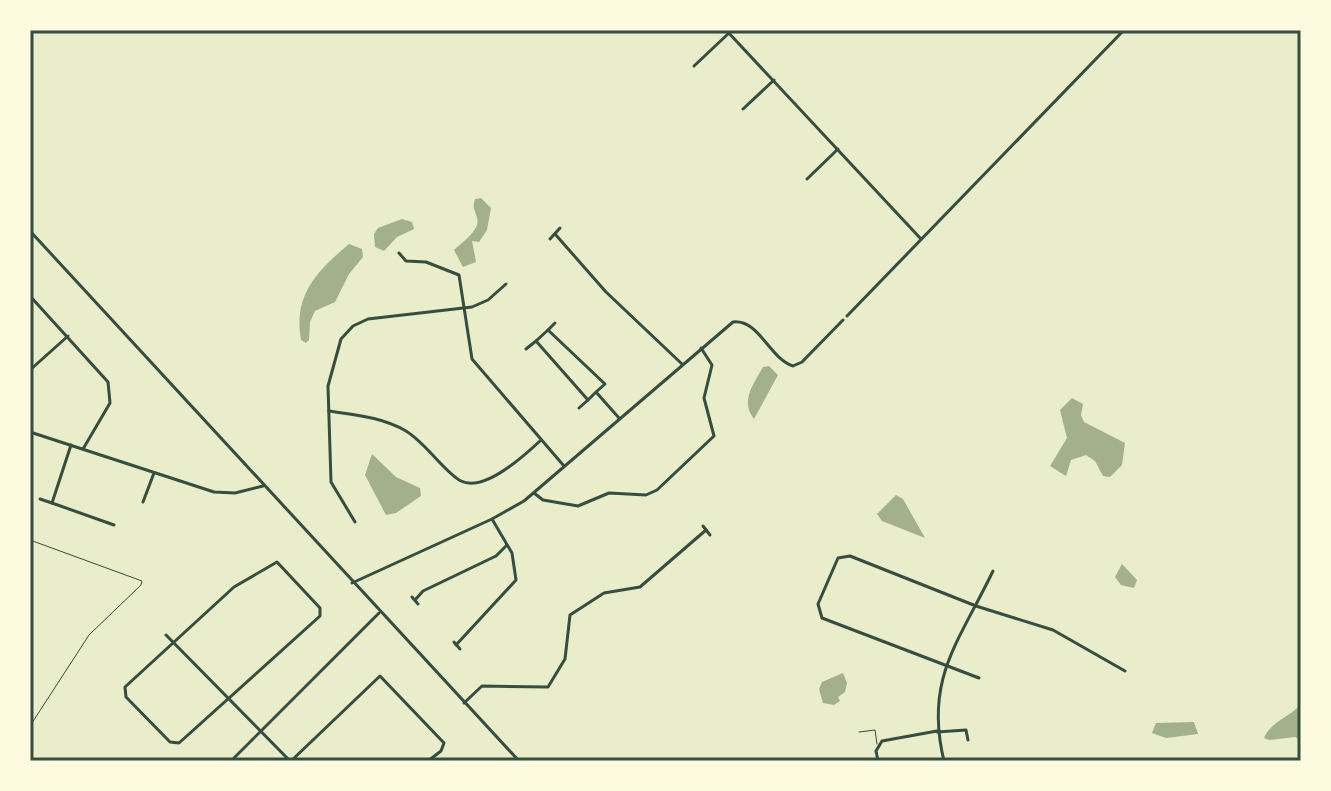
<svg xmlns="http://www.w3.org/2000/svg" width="1331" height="791" font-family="Helvetica,sans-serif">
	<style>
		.water { fill: #a3b18a }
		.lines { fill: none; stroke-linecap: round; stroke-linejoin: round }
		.path { stroke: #344e41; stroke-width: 1 }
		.service { stroke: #344e41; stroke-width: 1 }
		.minor { stroke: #344e41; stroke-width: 3 }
		.tertiary { stroke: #344e41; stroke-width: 3 }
		.neatline { fill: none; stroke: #344e41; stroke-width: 3 }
	</style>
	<rect width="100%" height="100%" fill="#e9edc9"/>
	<g class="water">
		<path d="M481,198L491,208L487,230L479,242L472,241L476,262L463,267L454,250C461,243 481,230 477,218C475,209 472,210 475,199Z"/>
		<path d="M402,219L412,222L414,229L397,237L384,251L375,247L374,234L378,228Z"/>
		<path d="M349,244L362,249L363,257L349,274L335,302L315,311L310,322L309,340L306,343L301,340C293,295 317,271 349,244Z"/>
		<path d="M769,366L778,375L754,419C740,401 753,385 763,367Z"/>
		<path d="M1072,398L1083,404L1081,415L1084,422L1125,443L1122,465L1110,477L1103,476L1095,461L1086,455L1071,460L1066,476L1050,466L1067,438L1060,410Z"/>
		<path d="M372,454L396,477L420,488L421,496L396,513L386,515L365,475Z"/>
		<path d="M896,495L903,499L925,538L882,521L877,514Z"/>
		<path d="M1122,564L1137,580L1134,588L1121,585L1115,577Z"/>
		<path d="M843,673L847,683L845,692L838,697L840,701L834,705L823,703L819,689L822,682Z"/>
		<path d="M1301,704V741L1295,737L1269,740L1264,738C1272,720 1289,718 1301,704Z"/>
		<path d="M1194,722L1198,734L1166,738L1152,733L1156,723Z"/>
	</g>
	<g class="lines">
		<path class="path" d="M30,540L142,581L141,585L89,635L30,726"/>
		<g class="service">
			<path d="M859,732L875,730L877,744"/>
			<path d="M507,761L513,759"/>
		</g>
		<g class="minor">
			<path d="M726,30L921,239"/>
			<path d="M694,66L729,33"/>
			<path d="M743,109L774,80"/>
			<path d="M807,179L838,149"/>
			<path d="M555,234L606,292L682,364"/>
			<path d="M550,239L560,228"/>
			<path d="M399,253L406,261L426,262L459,275L472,359L564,466"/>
			<path d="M30,296L108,382L110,403L83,449"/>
			<path d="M847,316L1124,30"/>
			<path d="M548,330L555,323"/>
			<path d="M526,349L536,341"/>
			<path d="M30,370L68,336"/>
			<path d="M596,392L588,400L536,341L548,330L605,384L596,392L619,418"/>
			<path d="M579,408L588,400"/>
			<path d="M329,411C355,415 382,417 406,431C427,444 444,472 461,481C484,493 525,455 540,441"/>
			<path d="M30,432L214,492L235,493L263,486"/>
			<path d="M71,445L52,503L114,525"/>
			<path d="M534,493L543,500L578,506L609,493L646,495L657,490L714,436L704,398L712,365L701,348"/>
			<path d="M40,499L52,503"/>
			<path d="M143,502L154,473"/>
			<path d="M355,522L331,482L328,386L341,339L353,326L368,319L472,307L488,300L506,284"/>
			<path d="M703,526L710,535"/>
			<path d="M277,562L320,608V616L179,743L170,742L126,697L125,687L234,587Z"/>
			<path d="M352,583L492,519L524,501L733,322C759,319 769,358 793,366L802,362L843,320"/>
			<path d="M412,597L418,604"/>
			<path d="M415,600L423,591L496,556L507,545"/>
			<path d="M166,635L290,761"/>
			<path d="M454,642L460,649"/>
			<path d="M456,645L516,580L512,553L492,519"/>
			<path d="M979,678L822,618L818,604L838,558L850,556L976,606L1053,630L1125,671"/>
			<path d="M464,703L482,686L548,687L565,659L570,615L604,593L640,587L706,530"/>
			<path d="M937,732L966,730L968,740"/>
			<path d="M231,761L379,613"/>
			<path d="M291,761L380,676L444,743L441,751L428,761"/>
			<path d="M878,761L876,751L882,741L937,731"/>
			<path d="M944,761C924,679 959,642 993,571"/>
		</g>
		<path class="tertiary" d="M30,231L519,761"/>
	</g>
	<rect width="1331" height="791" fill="none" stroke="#fefae0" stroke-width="64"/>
	<rect x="32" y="32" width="1267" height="727" class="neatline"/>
</svg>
